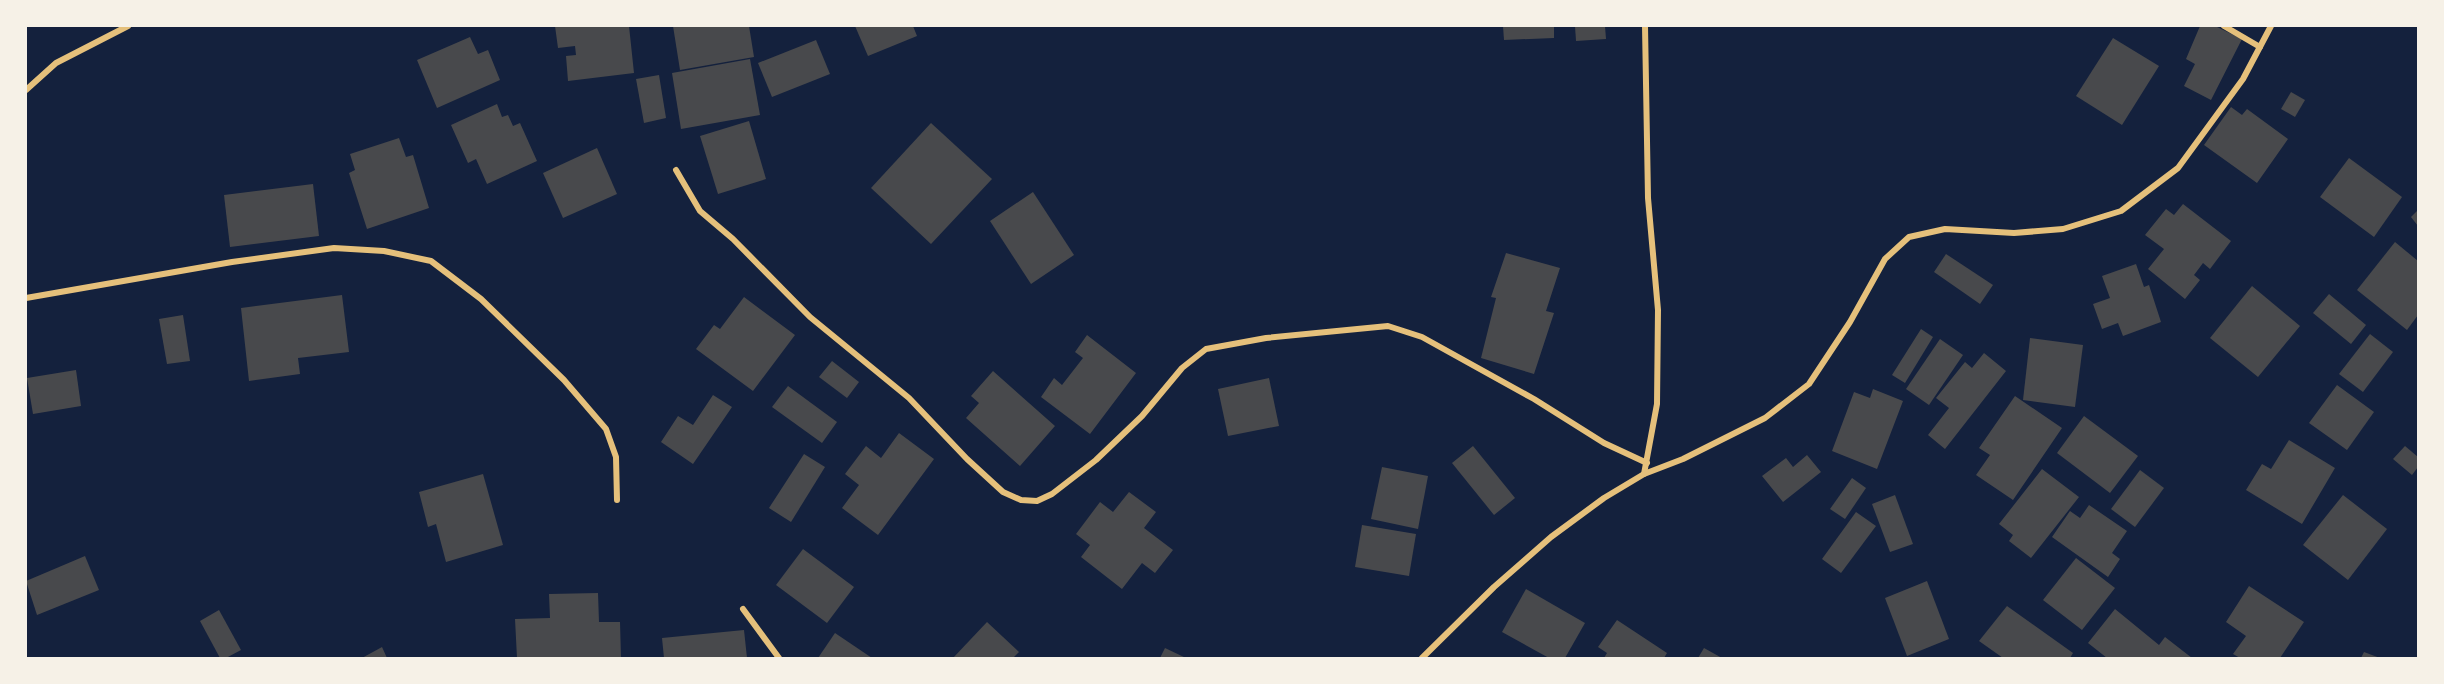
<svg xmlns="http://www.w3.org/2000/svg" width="2444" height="684" font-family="'IBM Plex Serif',serif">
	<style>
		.building { fill: #48494c }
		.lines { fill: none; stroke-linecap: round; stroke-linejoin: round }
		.minor { stroke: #e5c07b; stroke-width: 6 }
	</style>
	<rect width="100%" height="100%" fill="#14213d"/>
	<g class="building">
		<path d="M555,26H629L634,73L568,81L566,56L576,55L575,46L558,48Z"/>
		<path d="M673,26H749L754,57L680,70Z"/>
		<path d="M855,26H913L917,36L868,56Z"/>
		<path d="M1503,26H1554V38L1504,40Z"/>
		<path d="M1575,26H1605L1606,39L1576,41Z"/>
		<path d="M2200,26H2215L2242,39L2211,100L2184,86L2195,64L2186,59Z"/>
		<path d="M470,37L478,54L488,50L500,80L437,108L417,60Z"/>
		<path d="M2113,38L2159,66L2122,125L2076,96Z"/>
		<path d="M816,40L830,74L772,97L758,63Z"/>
		<path d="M750,59L760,115L681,129L672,73Z"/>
		<path d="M659,75L666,118L644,123L636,79Z"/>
		<path d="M2291,92L2305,100L2295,117L2281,109Z"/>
		<path d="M497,104L502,117L508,115L513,126L520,123L537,161L487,184L476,159L468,163L451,125Z"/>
		<path d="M2231,107L2242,115L2247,109L2288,139L2257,183L2204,145Z"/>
		<path d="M749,121L766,179L718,194L700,136Z"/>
		<path d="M931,123L992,179L931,244L871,188Z"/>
		<path d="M399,138L406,157L413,155L429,208L367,229L349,173L355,170L350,154Z"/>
		<path d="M597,148L617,194L563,218L543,173Z"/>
		<path d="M2349,158L2402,197L2374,237L2320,197Z"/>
		<path d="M313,184L319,236L230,247L224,195Z"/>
		<path d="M1033,192L1074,255L1031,284L990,221Z"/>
		<path d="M2183,204L2231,241L2210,269L2203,263L2194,275L2200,280L2185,299L2148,269L2164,249L2145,235L2166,209L2174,215Z"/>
		<path d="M2418,210V226L2411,217Z"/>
		<path d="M2395,242L2418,261V315L2407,330L2357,290Z"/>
		<path d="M1506,253L1560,268L1546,311L1554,313L1534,374L1481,358L1496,298L1491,297Z"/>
		<path d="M1946,254L1993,285L1980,304L1934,272Z"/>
		<path d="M2136,264L2144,287L2149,285L2161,322L2123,336L2118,323L2102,329L2093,304L2110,298L2102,276Z"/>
		<path d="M2252,286L2300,326L2258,377L2210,338Z"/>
		<path d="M2329,294L2366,325L2351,344L2313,313Z"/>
		<path d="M342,295L349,352L298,358L300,374L249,381L241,308Z"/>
		<path d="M744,297L795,335L753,391L696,349L714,325L720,329Z"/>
		<path d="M183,315L190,361L167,364L159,319Z"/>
		<path d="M1921,329L1933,337L1905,383L1892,375Z"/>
		<path d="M2370,334L2393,352L2363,392L2339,374Z"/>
		<path d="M1087,335L1136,373L1090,434L1041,397L1054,378L1062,385L1083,358L1075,352Z"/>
		<path d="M2030,338L2083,345L2075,407L2023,400Z"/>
		<path d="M1940,339L1963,355L1929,405L1906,389Z"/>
		<path d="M1984,353L2006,371L1945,449L1928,435L1949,408L1936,398L1965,362L1972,368Z"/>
		<path d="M832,361L859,382L847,398L819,377Z"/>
		<path d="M76,370L81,406L33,414L27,378Z"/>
		<path d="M993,371L1055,426L1020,466L966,418L979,403L971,396Z"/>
		<path d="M1269,378L1279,426L1228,436L1218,389Z"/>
		<path d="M2337,385L2374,412L2347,450L2309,423Z"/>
		<path d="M788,386L837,422L822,443L772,407Z"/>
		<path d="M1873,389L1903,401L1877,469L1832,451L1854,392L1870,398Z"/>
		<path d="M713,395L732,407L693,464L661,442L678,416L693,425Z"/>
		<path d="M2015,396L2062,428L2013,500L1976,475L1990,455L1979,448Z"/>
		<path d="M2084,416L2138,456L2110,493L2057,453Z"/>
		<path d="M899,433L934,459L878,535L842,508L859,485L845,474L866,446L881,458Z"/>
		<path d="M2289,440L2335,468L2302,524L2246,490L2262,464L2271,469Z"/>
		<path d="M1473,446L1515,498L1494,515L1452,463Z"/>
		<path d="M2405,446L2418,457V467L2412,475L2393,459Z"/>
		<path d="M804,454L825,467L791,522L769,508Z"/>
		<path d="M1807,455L1821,472L1783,502L1762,476L1786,458L1793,467Z"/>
		<path d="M1382,467L1428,476L1418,529L1371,519Z"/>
		<path d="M2042,469L2079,497L2031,558L2009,541L2013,535L1999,524Z"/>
		<path d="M2140,470L2164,488L2135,527L2111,509Z"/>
		<path d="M483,474L503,545L446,562L436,524L428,527L419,492Z"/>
		<path d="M1852,478L1866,488L1845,519L1830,509Z"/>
		<path d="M1129,492L1156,512L1144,528L1173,550L1155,573L1142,563L1122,589L1081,557L1090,545L1076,534L1100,502L1113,512Z"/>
		<path d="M1895,495L1913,544L1890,552L1872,504Z"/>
		<path d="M2343,495L2387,529L2348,580L2303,545Z"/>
		<path d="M2089,505L2127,531L2112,553L2120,559L2108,577L2052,537L2070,511L2080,518Z"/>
		<path d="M1856,512L1876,526L1841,573L1822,559Z"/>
		<path d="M1362,525L1416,534L1409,576L1355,567Z"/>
		<path d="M803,549L854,587L827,623L776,585Z"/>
		<path d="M85,556L99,590L37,615L26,581Z"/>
		<path d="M2076,558L2115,588L2082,630L2043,600Z"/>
		<path d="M1927,581L1949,639L1907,656L1885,598Z"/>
		<path d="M2249,586L2304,622L2280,658H2240L2233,654L2246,636L2226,622Z"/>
		<path d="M1526,589L1585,623L1565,658H1549L1502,632Z"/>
		<path d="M598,593L599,622H620L621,658H517L515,619L550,618L549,594Z"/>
		<path d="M2007,606L2073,653L2070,658H2003L1979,641Z"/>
		<path d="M2115,609L2159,645L2165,637L2192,658H2107L2088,643Z"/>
		<path d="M219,610L241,650L226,658H220L200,621Z"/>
		<path d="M1617,620L1667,653L1664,658H1604L1607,653L1598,647Z"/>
		<path d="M987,622L1019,652L1013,658H953Z"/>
		<path d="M744,630L747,658H664L662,638Z"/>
		<path d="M835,633L872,658H818Z"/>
		<path d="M382,647L387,658H362Z"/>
		<path d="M1165,648L1186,658H1160Z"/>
		<path d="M1704,648L1722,658H1698Z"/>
		<path d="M2364,652L2380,658H2361Z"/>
	</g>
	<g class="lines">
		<g class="minor">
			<path d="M2224,26L2260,47"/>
			<path d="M26,90L56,63L128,26"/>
			<path d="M676,170L700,211L733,239L810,317L909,398L967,459L1003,492L1021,500L1037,501L1052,494L1096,460L1142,416L1182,368L1206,349L1266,338L1388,326L1422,337L1534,399L1604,443L1647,463"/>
			<path d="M26,298L232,262L334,248L384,251L431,261L481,299L564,380L606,429L616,457L617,500"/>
			<path d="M1644,474L1657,404L1658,310L1648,198L1645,26"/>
			<path d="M743,609L779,658"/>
			<path d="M1422,658L1494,587L1551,537L1604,498L1644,474L1683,459L1765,418L1809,384L1850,322L1885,259L1909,237L1945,229L2014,233L2063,229L2121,211L2178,168L2243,79L2271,26"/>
		</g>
	</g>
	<rect width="2444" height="684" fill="none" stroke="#f6f1e7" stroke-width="54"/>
</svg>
